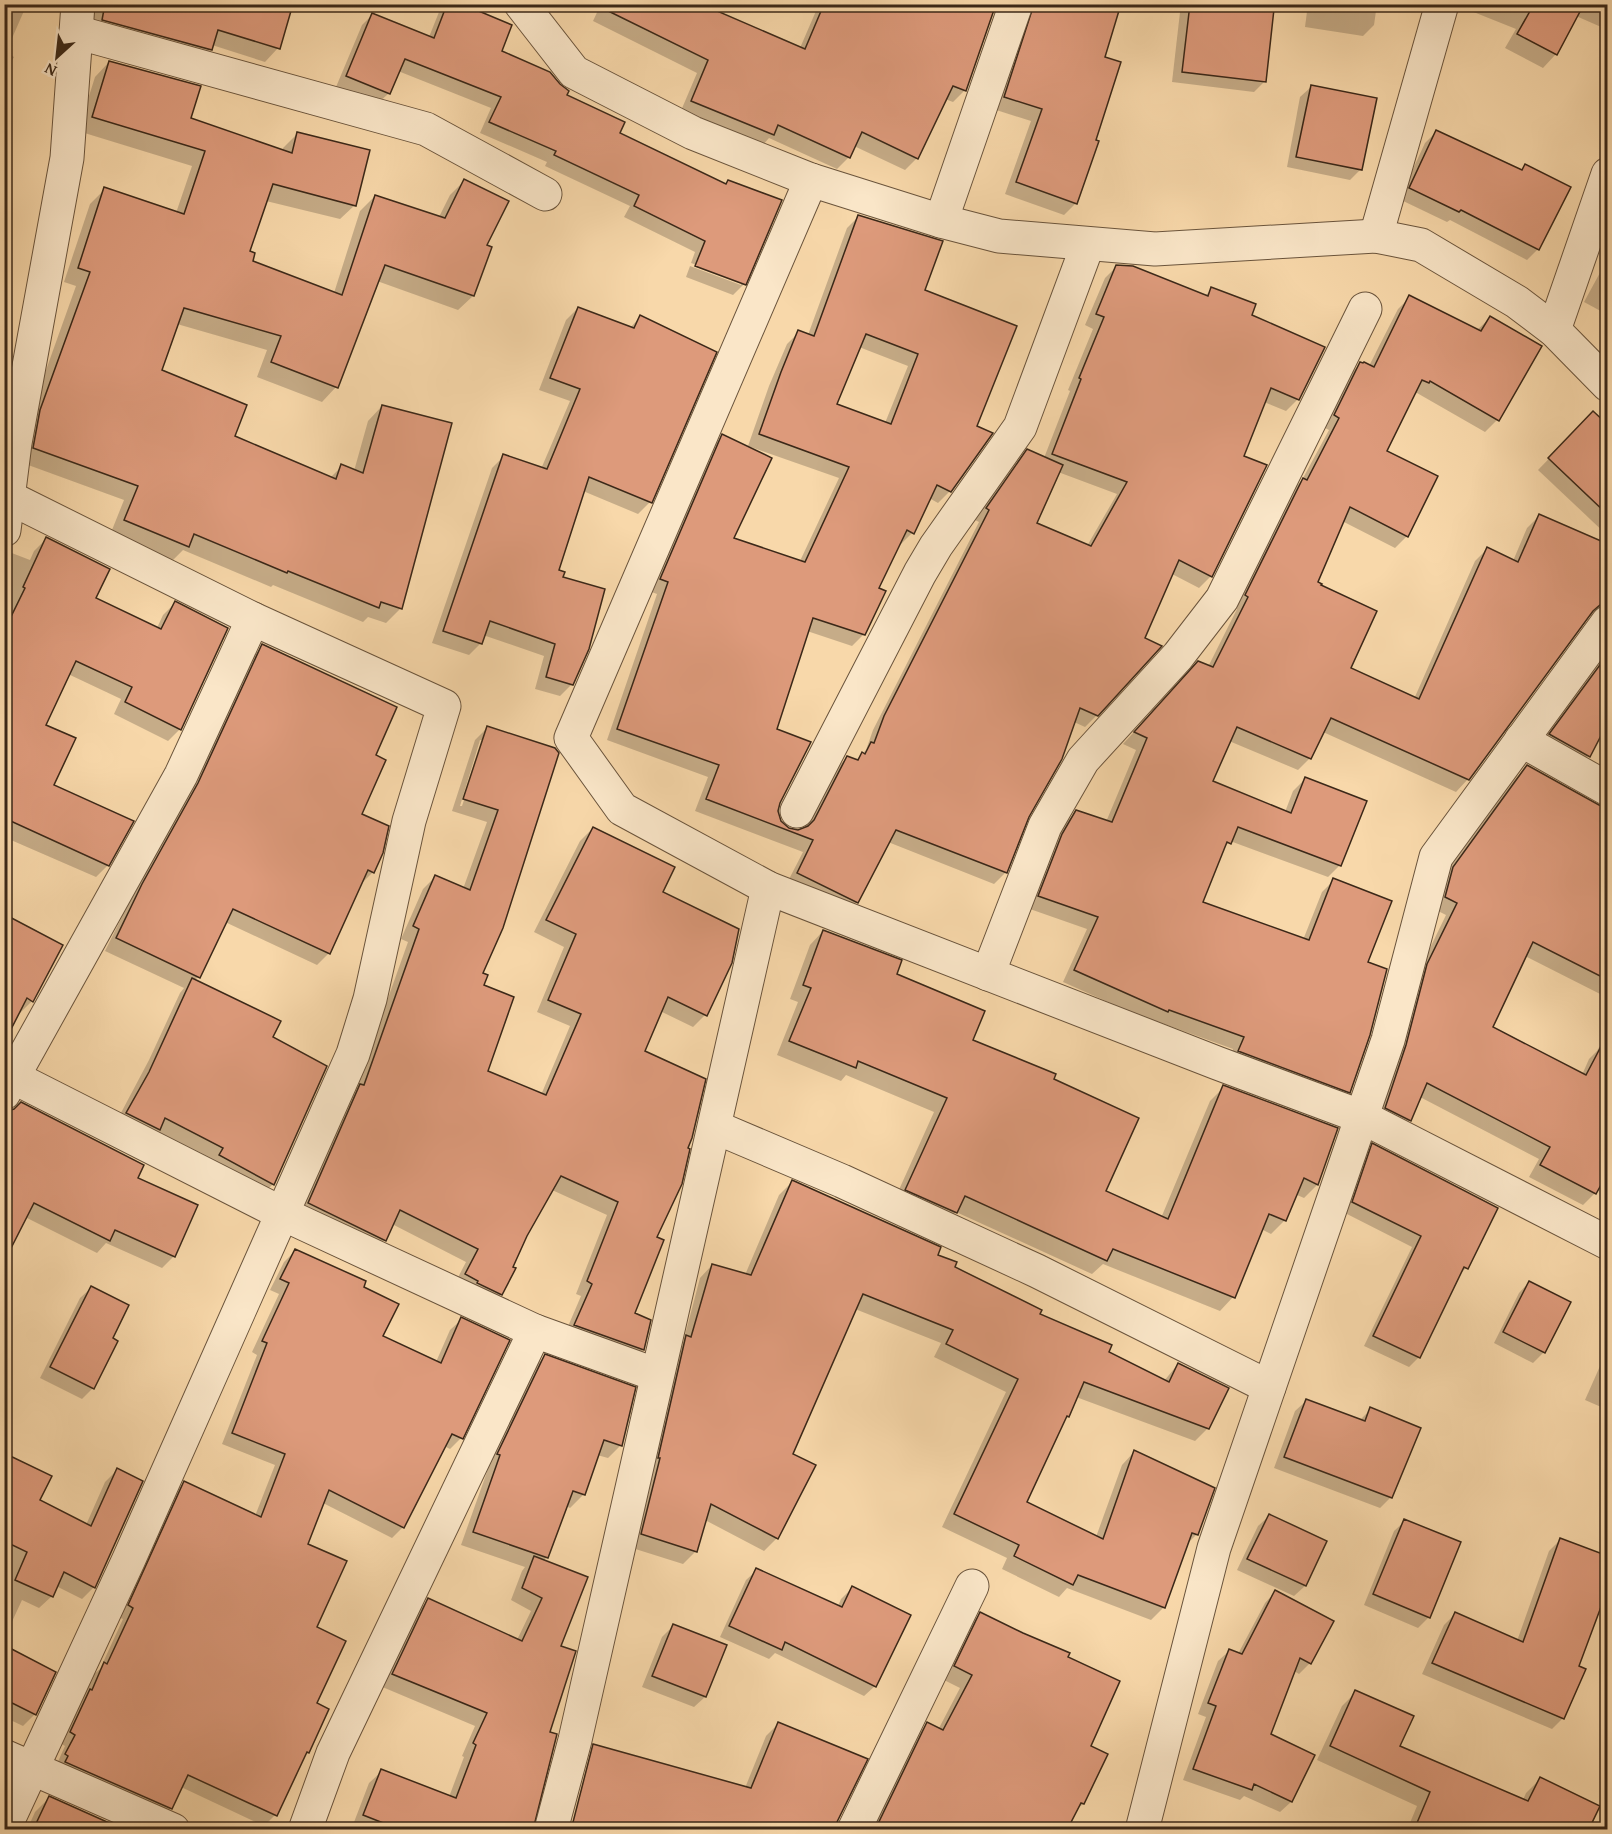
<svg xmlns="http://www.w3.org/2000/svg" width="1612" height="1834" font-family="'Gentium Book Plus',serif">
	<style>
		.shadow { fill: #0003; fill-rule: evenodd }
		.building { fill: #dd9a7b; stroke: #3b2818; stroke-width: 1.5; fill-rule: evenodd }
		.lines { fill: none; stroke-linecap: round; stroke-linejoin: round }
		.minor-casing { stroke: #6a543c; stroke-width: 35 }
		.minor { stroke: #fae6c8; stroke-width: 33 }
	</style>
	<rect width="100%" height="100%" fill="#f8d8aa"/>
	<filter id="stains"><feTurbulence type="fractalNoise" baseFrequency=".00333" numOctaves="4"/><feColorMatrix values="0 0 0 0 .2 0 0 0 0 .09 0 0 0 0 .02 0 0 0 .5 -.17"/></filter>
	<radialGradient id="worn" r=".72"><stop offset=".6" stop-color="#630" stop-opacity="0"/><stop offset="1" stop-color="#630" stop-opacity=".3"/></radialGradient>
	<g class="shadow">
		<path d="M4,4H27L6,52L14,57L4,74Z"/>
		<path d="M95,4H292L278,48L265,62L212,45L211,49L197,63L89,33Z"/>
		<path d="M446,4H458L500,52L618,133L724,185L728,181L744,284L733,295L686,277L690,266L741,285V281L691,263L695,252L624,217L630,206L545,166L547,162L480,133L491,108L398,71L388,94L377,104L336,87L362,25L373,14L429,37L439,12Z"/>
		<path d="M601,4L800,48L819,4H994L965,90L953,102L945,99L917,158L905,170L854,146L849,157L837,169L769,138L761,147L680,113L697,73L593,21Z"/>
		<path d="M1019,4H1120L1103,58L1076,203L1064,215L1005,194L1031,121L993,109Z"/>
		<path d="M1187,4H1221L1265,81L1254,92L1172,82L1180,12Z"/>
		<path d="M1308,4H1377L1374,25L1363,36L1305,27Z"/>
		<path d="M1462,4H1608V30L1576,16L1556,54L1543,68L1505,48L1516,29L1461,7Z"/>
		<path d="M109,62L189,119L282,152L283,148L298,133L355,205L340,219L266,201L248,252L251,262L334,293L360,211L375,196L439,217L450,195L464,181L485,246L473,296L458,310L377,281L336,387L322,402L257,377L267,350L177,324L160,371L233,436L330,478L342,466L354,471L368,421L382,406L401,608L386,623L368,617L363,622L273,585L271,587L183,550L173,560L110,535L124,500L20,462L26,426L76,286L64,282L90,204L105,189L176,213L192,166L78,131L95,77Z"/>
		<path d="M1311,87L1361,169L1350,180L1287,167L1300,97Z"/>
		<path d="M4,127L12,130L4,148Z"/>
		<path d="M1436,132L1520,171L1525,165L1538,249L1527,260L1450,220L1447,222L1399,199L1425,143Z"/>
		<path d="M859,216L923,291L950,491L938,503L929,498L912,533L901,544L899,543L876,589L864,634L852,646L807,631L775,730L779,802L777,811L780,821L788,829L799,831L804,829L835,769L847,758L855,761L866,750L873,730L979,522L975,520L1016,463L1028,451L1044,458L1070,391L1068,390L1093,329L1085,325L1105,278L1117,266L1204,297L1212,289L1250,315L1298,399L1286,411L1264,402L1242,457L1265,465L1211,576L1199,588L1172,574L1097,715L1085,727L1074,722L1027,816L1005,873L994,884L888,842L857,902L845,914L786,885L803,852L695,811L708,777L607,740L657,594L649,591L711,448L722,436L732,539L800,561L839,478L748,446L769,386L787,344L799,332L808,335L847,228ZM859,347L908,366L885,423L835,405ZM1058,472L1117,494L1087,546L1035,523Z"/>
		<path d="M1608,258V315L1584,302Z"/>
		<path d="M1410,297L1477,330L1490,318L1540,347L1497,420L1485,432L1417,393L1414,394L1385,452L1407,536L1395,548L1342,521L1316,582L1349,669L1414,699L1475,561L1487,549L1513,561L1527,528L1540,515L1608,546V620L1598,615L1587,616L1468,779L1456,792L1323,732L1310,758L1298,770L1229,741L1211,781L1285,812L1293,791L1305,779L1340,865L1328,877L1230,841L1222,850L1201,903L1303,940L1322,892L1334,880L1366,963L1349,1092L1337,1104L1227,1063L1233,1049L1156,1021L1155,1023L1063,982L1087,929L1027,908L1050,848L1064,824L1076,812L1106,822L1136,750L1123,744L1186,675L1208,667L1237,609L1234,607L1291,492L1302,480L1329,430L1323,427L1348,376L1360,364L1369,366L1398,309Z"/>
		<path d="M578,308L630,328L640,317L650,502L638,514L583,491L557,571L561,578L572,684L560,696L535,689L544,656L483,635L481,643L469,655L432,643L492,468L504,456L541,469L570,401L539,390L566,320Z"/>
		<path d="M1593,413L1608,427V536L1538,470Z"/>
		<path d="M46,539L94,599L157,628L163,615L175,603L180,729L168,741L114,714L121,699L68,674L45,726L52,786L108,865L96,877L4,837V550L30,560L34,551Z"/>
		<path d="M263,646L375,756L360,814L373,872L361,884L329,953L317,965L225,922L198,977L194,981L271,1038L273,1184L260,1197L114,1126L149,1060L180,993L184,988L105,951L251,658Z"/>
		<path d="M1608,652V718L1588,756L1576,768L1538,747Z"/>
		<path d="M487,728L554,749L481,974L486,1072L541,1095L570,1026L537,1012L564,947L534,932L580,841L593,828L661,892L705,1015L693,1027L660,1011L643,1052L655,1238L633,1314L649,1321L643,1350L630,1362L563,1338L581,1296L576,1294L607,1215L552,1190L526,1235L501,1294L488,1307L453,1287L466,1262L392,1224L384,1240L372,1253L296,1215L348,1098L355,1091L408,942L401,939L423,889L435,877L463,889L487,822L452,811L475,740ZM480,740H484L462,806H460Z"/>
		<path d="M1527,767L1599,807L1608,809V998L1525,956L1491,1028L1582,1075L1589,1059L1597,1051L1608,1031V1169L1595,1193L1583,1205L1529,1177L1539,1159L1420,1097L1410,1120L1398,1132L1373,1120L1416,977L1446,915L1434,909L1443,876L1515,779Z"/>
		<path d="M4,916L32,1001L20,1013L19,1012Z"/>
		<path d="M823,931L895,975L971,1040L1052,1079L1104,1192L1161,1218L1210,1101L1224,1087L1336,1129L1317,1185L1304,1198L1297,1195L1285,1220L1271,1234L1261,1229L1233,1297L1220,1311L1103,1264L1092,1274L956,1212L942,1226L893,1203L934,1112L846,1075L841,1081L777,1055L798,1002L790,999L810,945Z"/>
		<path d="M4,1113L136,1179L174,1256L162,1268L106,1243L97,1253L25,1217Z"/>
		<path d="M1373,1145L1466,1268L1457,1277L1419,1357L1409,1367L1364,1346L1412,1247L1343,1212L1363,1155Z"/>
		<path d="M792,1182L936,1256L953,1268L1037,1315L1164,1381L1178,1364L1208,1428L1195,1441L1076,1397L1025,1502L1096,1537L1122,1465L1134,1452L1197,1534L1186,1545L1164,1607L1151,1620L1067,1588L1059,1597L1002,1569L1007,1558L942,1527L1006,1392L934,1357L941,1343L855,1309L792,1454L777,1538L764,1551L705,1520L696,1551L683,1564L629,1547L700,1278L712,1265L745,1275L779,1195Z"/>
		<path d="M295,1251L362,1288L381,1337L436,1362L450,1330L462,1319L461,1438L450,1449L444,1446L403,1527L392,1538L323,1503L306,1544L315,1704L308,1752L303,1758L275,1815L264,1826L181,1787L171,1808L160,1819L56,1766L65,1746L60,1743L79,1702L84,1696L93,1675L100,1669L123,1619L118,1617L173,1494L184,1483L255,1516L275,1465L222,1444L257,1355L252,1352L279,1294L270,1290L284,1262Z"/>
		<path d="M1529,1282L1544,1352L1533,1363L1494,1343L1519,1293Z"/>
		<path d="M91,1288L111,1339L93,1388L82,1399L40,1378L80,1298Z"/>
		<path d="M1608,1348V1410L1585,1400Z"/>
		<path d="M545,1356L621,1445L608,1458L597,1455L584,1494L570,1508L566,1506L547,1557L543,1561L559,1647L548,1733L531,1830H351L369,1783L382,1771L449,1797L464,1757L462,1756L475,1726L380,1686L416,1613L428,1600L517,1640L531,1611L511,1600L522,1571L525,1567L461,1545L488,1469L485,1467L532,1370Z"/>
		<path d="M1306,1401L1359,1421L1371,1409L1391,1497L1380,1508L1274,1468L1295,1411Z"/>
		<path d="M4,1455L38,1500L86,1525L105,1482L117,1470L141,1481L94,1587L82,1599L56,1586L52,1596L39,1608L22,1600L4,1639Z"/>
		<path d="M1269,1516L1325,1542L1305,1586L1294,1596L1237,1570L1258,1526Z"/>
		<path d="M1405,1521L1429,1617L1418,1628L1364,1605L1394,1531Z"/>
		<path d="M1560,1540L1578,1666L1563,1718L1552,1729L1422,1674L1444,1625L1455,1614L1517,1641L1549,1551Z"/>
		<path d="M757,1570L838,1606L841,1599L852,1588L875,1686L864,1696L775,1653L769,1659L720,1637L746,1580Z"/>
		<path d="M1275,1592L1310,1663L1299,1674L1294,1671L1269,1735L1313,1756L1291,1802L1280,1812L1244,1796L1240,1800L1183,1780L1206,1717L1198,1714L1218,1661L1229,1651L1238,1654L1265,1603Z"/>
		<path d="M981,1613L1066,1658L1089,1747L1083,1804L1075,1811L1065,1830H870L915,1737L927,1724L938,1730L960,1688L942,1679L968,1626Z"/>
		<path d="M673,1626L725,1646L705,1697L694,1707L642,1687L662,1637Z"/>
		<path d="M4,1647L35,1714L23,1726L4,1717Z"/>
		<path d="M1356,1692L1398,1747L1523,1800L1526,1793L1540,1779L1587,1830H1407L1417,1806L1317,1760L1342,1706Z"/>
		<path d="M778,1724L836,1821L745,1788L766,1736Z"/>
		<path d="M49,1798L121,1830H27L35,1812Z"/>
	</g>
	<g class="building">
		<path d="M105,4H293L280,49L218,30L212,50L102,20Z"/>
		<path d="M447,4H462L512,25L502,51L550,72L560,84L569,91L567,95L625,122L620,133L726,184L728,180L782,200L746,285L695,266L705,241L634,206L639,195L554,155L556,151L489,122L501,97L405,59L390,94L346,76L372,13L434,38Z"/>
		<path d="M594,4H701L805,49L824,4H996L966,91L953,86L918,159L862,132L850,158L778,125L774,135L691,101L708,60Z"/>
		<path d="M1034,4H1121L1105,57L1121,62L1096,140L1099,141L1077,204L1016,182L1042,109L1004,97Z"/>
		<path d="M1190,4H1233L1274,9L1266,82L1182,72Z"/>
		<path d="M1534,4H1584L1557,55L1517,34Z"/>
		<path d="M109,61L201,86L191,118L292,153L297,132L370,150L356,206L273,184L250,251L255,253L253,261L342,295L375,195L445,218L464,179L509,201L487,245L492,247L474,296L385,265L338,388L271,362L281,336L184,308L162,370L247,405L235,436L336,479L341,464L363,473L382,405L452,423L402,609L381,602L379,608L288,571L287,573L194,534L189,547L124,520L138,486L33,448L40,410L90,272L78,268L104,187L184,214L205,151L92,117Z"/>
		<path d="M1311,85L1377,98L1362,170L1296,157Z"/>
		<path d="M1436,130L1522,170L1525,164L1571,187L1539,250L1461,210L1459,212L1409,188Z"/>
		<path d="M858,215L943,241L925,290L1017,326L977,426L993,433L951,492L937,485L914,534L907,530L879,588L886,591L865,635L813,618L777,729L811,742L780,803L778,811L781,821L789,828L798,830L808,826L814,820L847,756L858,760L862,752L865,754L871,742L874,743L884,716L989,510L986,508L1027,449L1063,465L1037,523L1091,546L1127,482L1052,454L1081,379L1079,378L1104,317L1096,314L1116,265L1133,266L1208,296L1211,287L1256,304L1252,315L1325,347L1299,400L1271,388L1244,456L1267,465L1212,577L1179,560L1145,638L1162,646L1098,716L1080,708L1062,759L1029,817L1007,873L896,830L858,903L797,873L813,840L706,799L719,765L617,729L668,582L660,579L722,434L772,458L734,538L805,562L849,467L759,434L781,372L798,330L814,336ZM866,334L918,354L891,424L837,404Z"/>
		<path d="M1409,295L1481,331L1490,316L1542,346L1499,421L1430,381L1429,383L1422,380L1387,451L1438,476L1408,537L1350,507L1318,582L1322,584L1321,585L1377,611L1351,668L1419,699L1487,547L1518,562L1539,514L1608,544V604L1600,605L1593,611L1469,780L1331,718L1311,759L1237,727L1213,781L1291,813L1305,777L1367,801L1341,866L1238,827L1231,844L1227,842L1203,902L1309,940L1333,878L1392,901L1368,962L1387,969L1370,1035L1350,1093L1238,1051L1244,1037L1169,1010L1168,1012L1074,970L1098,917L1038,896L1062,834L1076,810L1112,822L1147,738L1134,732L1198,661L1213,667L1248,597L1245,595L1303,478L1307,480L1339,418L1334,415L1360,362L1363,363L1364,362L1374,367Z"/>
		<path d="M578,307L634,328L640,315L717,352L652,503L589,477L559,570L565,572L563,577L605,589L589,649L573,685L546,677L555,644L490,621L482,644L443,631L503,454L547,469L580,389L550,378Z"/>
		<path d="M1593,411L1608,425V515L1548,458Z"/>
		<path d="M46,537L110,569L96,598L161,629L175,601L228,628L181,730L125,702L132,687L76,661L46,725L76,738L54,785L134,821L109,866L4,818V631L25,588L23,587Z"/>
		<path d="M262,644L397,707L376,755L386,760L362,814L389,826L383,853L374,873L368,870L330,954L233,909L200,978L116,938L142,884L198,783Z"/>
		<path d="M1608,654V722L1590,757L1549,734Z"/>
		<path d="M487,726L555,748L559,753L503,928L483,973L488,975L484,985L514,997L488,1071L546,1095L581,1014L548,1000L576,934L546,920L593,827L675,867L663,892L739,929L732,963L707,1016L668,997L645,1051L706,1079L692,1138L688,1148L690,1149L682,1184L657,1237L664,1240L635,1313L651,1320L644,1350L574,1325L592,1284L587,1281L618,1202L561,1176L527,1236L513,1267L516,1268L502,1295L477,1283L478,1281L465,1274L478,1249L400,1210L386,1241L308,1203L360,1084L364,1085L419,929L413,926L435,875L470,890L498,810L463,799Z"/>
		<path d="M1527,765L1599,805L1608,808V980L1533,942L1493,1027L1586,1075L1608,1033V1172L1596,1194L1540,1165L1550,1147L1427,1083L1411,1121L1385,1108L1406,1045L1427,964L1457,903L1445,897L1453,867Z"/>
		<path d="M4,914L63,945L33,1002L27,998L4,1043Z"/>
		<path d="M823,930L902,960L897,974L985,1011L973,1040L1056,1074L1054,1079L1139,1118L1106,1191L1168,1219L1223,1085L1338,1128L1318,1185L1304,1178L1286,1221L1269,1214L1235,1298L1113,1249L1107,1261L965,1196L957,1213L905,1190L947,1098L858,1061L856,1068L789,1041L811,988L803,985Z"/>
		<path d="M192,978L281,1021L273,1037L327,1066L274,1185L219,1155L223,1148L165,1118L160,1130L126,1113L149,1072Z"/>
		<path d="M21,1102L144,1165L138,1178L198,1205L175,1257L115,1230L110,1241L34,1203L4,1262V1112L14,1109Z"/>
		<path d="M1372,1143L1498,1208L1468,1269L1464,1267L1420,1358L1373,1336L1421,1236L1352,1202Z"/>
		<path d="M792,1180L941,1247L938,1255L957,1262L955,1267L1042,1310L1040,1314L1112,1345L1109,1352L1169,1382L1178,1363L1229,1388L1209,1429L1084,1382L1069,1417L1067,1416L1027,1502L1103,1539L1134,1450L1215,1488L1198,1535L1192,1533L1165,1608L1078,1575L1073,1585L1014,1556L1019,1545L954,1514L1018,1379L946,1344L953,1330L863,1294L793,1454L816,1465L778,1539L711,1504L697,1552L641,1534L660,1458H658L686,1335L691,1337L712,1264L751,1275Z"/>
		<path d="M295,1249L366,1281L364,1287L399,1304L383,1336L441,1363L461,1317L510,1340L463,1439L452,1434L404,1528L329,1490L308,1544L347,1561L317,1627L346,1641L317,1703L329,1709L309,1753L307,1752L277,1816L188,1775L172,1809L65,1762L68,1756L65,1754L75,1735L70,1732L90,1689L92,1690L104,1662L107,1664L133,1608L128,1605L184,1481L261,1517L285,1454L232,1433L267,1343L262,1341L289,1283L280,1279Z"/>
		<path d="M1529,1281L1571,1302L1545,1353L1503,1332Z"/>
		<path d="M91,1286L129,1305L113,1338L118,1341L94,1389L50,1367Z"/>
		<path d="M545,1354L636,1387L622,1446L604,1440L585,1495L573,1491L548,1558L473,1532L500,1455L497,1454Z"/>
		<path d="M1306,1399L1365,1421L1370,1407L1421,1428L1392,1498L1284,1457Z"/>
		<path d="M4,1453L52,1476L40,1500L91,1526L117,1468L143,1481L95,1588L64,1572L53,1597L15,1580L27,1552L4,1541Z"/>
		<path d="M1269,1514L1327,1541L1306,1586L1247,1559Z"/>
		<path d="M1404,1519L1461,1542L1430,1618L1373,1594Z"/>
		<path d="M1560,1538L1608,1556V1588L1579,1666L1586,1669L1564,1719L1432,1663L1455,1612L1523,1642Z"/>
		<path d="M534,1556L588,1577L561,1646L576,1651L550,1732L557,1734L533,1830H401L363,1815L381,1769L456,1798L476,1745L473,1743L487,1713L392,1674L428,1598L522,1641L542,1598L522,1588Z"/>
		<path d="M756,1568L842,1607L852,1586L911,1615L876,1687L785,1642L782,1650L729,1626Z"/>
		<path d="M1275,1590L1334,1621L1311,1664L1300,1658L1271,1734L1315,1755L1292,1802L1254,1784L1252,1790L1193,1769L1216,1706L1208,1703L1229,1649L1242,1654Z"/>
		<path d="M980,1612L1023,1633L1070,1653L1068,1657L1120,1681L1091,1746L1108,1754L1084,1804L1081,1803L1067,1830H875L927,1722L943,1730L972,1675L954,1666Z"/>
		<path d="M673,1624L727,1645L706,1697L652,1676Z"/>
		<path d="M4,1645L56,1672L36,1715L4,1699Z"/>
		<path d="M1355,1690L1414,1716L1400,1746L1528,1801L1540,1777L1600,1806L1590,1827L1596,1830H1414L1430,1792L1330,1746Z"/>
		<path d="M778,1722L868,1759L837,1822L836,1830H571L593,1744L751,1788Z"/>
		<path d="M49,1796L125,1830H33Z"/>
	</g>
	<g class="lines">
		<g class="minor-casing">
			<g id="minor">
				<path d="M521,4L574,72L693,133L811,180L941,221L999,236L1155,249L1376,236L1421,245L1517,302L1554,330L1608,385"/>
				<path d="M76,32L426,129L545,194"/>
				<path d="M811,180L571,738L622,809L768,888L1217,1063L1362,1117L1608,1243"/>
				<path d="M941,221L1016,4"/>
				<path d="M1376,236L1442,4"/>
				<path d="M1554,330L1608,174"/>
				<path d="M4,495L253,619L444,706L409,821L370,999L353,1054L129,1559L4,1829"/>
				<path d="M4,530L15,443L67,158L78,4"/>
				<path d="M1521,740L1608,789"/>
				<path d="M797,811L920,573L936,546L1020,427L1088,244"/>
				<path d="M988,974L1045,826L1083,760L1178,656L1222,599L1365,309"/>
				<path d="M13,1077L283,1214L535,1331L657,1375"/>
				<path d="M4,1093L181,775L253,619"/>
				<path d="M715,1127L842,1181L1037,1271L1269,1387"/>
				<path d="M4,1756L173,1830"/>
				<path d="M305,1830L333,1753L535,1331"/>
				<path d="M551,1830L575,1740L768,888"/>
				<path d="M854,1830L972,1586"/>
				<path d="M1142,1830L1214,1548L1388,1040L1436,857L1608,622"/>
			</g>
		</g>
		<use href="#minor" class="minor"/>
	</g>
	<rect width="1612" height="1834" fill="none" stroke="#f8d8aa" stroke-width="24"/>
	<rect x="6" y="6" width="1600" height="1822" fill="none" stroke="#3b2818" stroke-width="3"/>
	<rect x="12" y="12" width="1588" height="1810" fill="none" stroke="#3b2818" stroke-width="1.5"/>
	<g transform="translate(57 57) rotate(207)" stroke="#fae6c8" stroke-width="4.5" paint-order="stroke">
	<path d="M0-4.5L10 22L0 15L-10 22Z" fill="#3b2818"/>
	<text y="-9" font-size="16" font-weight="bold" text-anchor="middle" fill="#3b2818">N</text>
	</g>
	<rect width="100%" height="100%" filter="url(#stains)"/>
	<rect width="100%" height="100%" fill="url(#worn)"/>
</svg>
